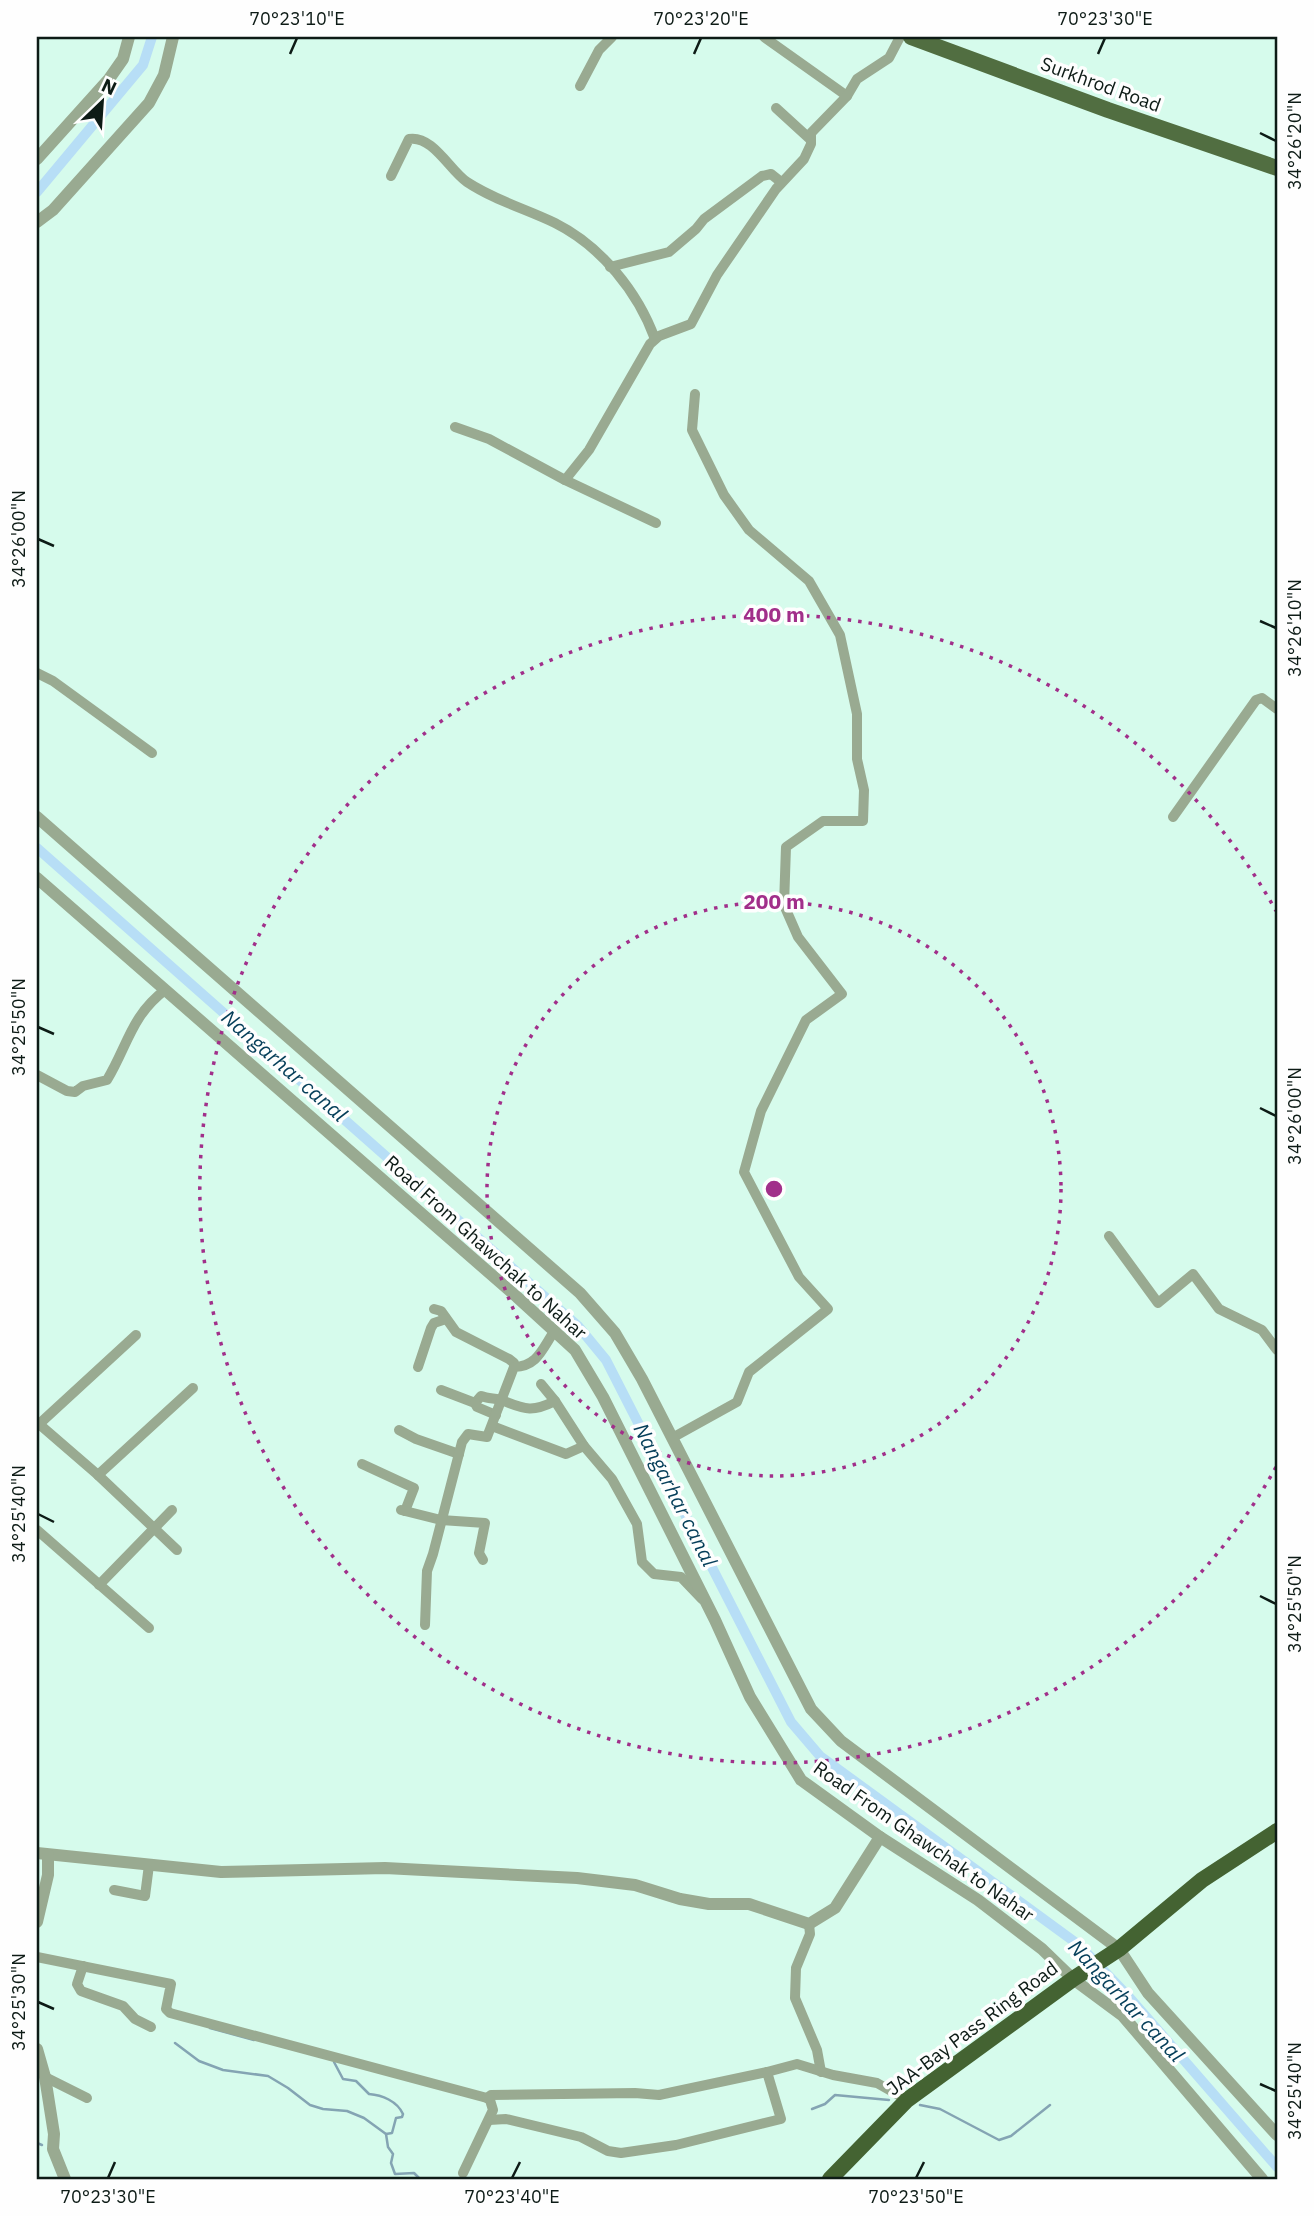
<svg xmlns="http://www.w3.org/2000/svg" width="1314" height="2216" font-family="'IBM Plex Sans',sans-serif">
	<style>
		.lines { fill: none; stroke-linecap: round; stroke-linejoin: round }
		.stream { stroke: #84a4b3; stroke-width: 2.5 }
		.canal { stroke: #b7def6; stroke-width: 10 }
		.minor { stroke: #99aa91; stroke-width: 10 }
		.tertiary { stroke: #99aa91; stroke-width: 12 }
		.primary { stroke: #516e41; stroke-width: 16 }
		.trunk { stroke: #446332; stroke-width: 16 }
		.ticks { fill: none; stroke: #0d1b16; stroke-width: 2.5 }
		.ring { fill: none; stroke: #a12f8a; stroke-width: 3.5; stroke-dasharray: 3.5 7 }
		.labels { text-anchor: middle; stroke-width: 7; stroke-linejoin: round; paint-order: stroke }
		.street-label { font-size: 19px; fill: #0d1b16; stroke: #fefefe }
		.water-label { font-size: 21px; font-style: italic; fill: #053e59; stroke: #fefefe }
		.centre { fill: #a12f8a; stroke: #fefefe; stroke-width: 3.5 }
		.ring-label { font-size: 21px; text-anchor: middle; font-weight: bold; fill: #a12f8a; stroke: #fefefe; stroke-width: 7; stroke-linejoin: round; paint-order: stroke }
		.neatline { fill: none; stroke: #0d1b16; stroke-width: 2.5 }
		.ticks-label { font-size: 18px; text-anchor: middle; fill: #0d1b16 }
	</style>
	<rect width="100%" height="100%" fill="#d6fbec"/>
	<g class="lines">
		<g class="stream">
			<path d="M210,2028L254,2040"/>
			<path d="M175,2043L199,2061L223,2070L268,2076L288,2088L310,2105L323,2109L347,2111L364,2118L386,2134L388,2147L393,2154L391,2163L395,2174L414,2173L420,2179"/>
			<path d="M334,2062L343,2079L356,2081L369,2094C382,2095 397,2101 403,2114L402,2117L396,2118L392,2133L386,2134"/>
			<path d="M920,2105L940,2109L999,2140L1011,2136L1050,2105"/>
			<path d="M812,2109L825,2104L835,2095L889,2100"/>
			<path d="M37,2143L42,2145"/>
		</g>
		<g class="canal">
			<path d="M37,192L143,65L152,37"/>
			<path d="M37,848L578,1326L606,1360L791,1722L820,1756L1079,1945L1129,1997L1277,2167"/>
		</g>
		<g class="minor">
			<path d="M764,37L847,96"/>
			<path d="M580,86L599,50L612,37"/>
			<path d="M776,108L811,140"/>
			<path d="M391,176L409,139C433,135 450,171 467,182C494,200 526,209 555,223C601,246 638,292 655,339"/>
			<path d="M610,267L669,252L696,229L704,219L762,176L771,174L781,182"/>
			<path d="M455,427L489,439L565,480L656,523"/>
			<path d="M565,480L589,450L650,344L659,336L691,324L717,275L776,189L804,159L811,144V133L847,96L857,79L889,58L900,37"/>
			<path d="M37,673L53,681L152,753"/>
			<path d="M1173,817L1256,700L1262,698L1277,709"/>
			<path d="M37,1075L67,1091L75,1092L83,1086L107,1080C128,1045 131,1016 165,990"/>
			<path d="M1109,1236L1158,1303L1193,1274L1219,1309L1262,1330L1277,1350"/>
			<path d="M434,1309L441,1311L456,1332L509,1359L514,1363V1367"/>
			<path d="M418,1367L431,1328L434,1323L446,1319"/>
			<path d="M541,1384L555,1401L584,1446L612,1479L637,1524L642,1562L654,1574L681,1577L702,1599"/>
			<path d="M441,1390L475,1403L481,1396C489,1399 497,1398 504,1401C526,1410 533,1412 555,1401"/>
			<path d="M475,1403L477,1407L496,1415"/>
			<path d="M39,1424L98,1475L177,1550"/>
			<path d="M37,1426L136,1335"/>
			<path d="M492,1426L566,1454L584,1446"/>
			<path d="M399,1430L416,1439L459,1454"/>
			<path d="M672,1438L737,1402L749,1372L828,1309L799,1277L744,1172L761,1111L806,1020L842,994L798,937L784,905L786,847L823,821H863L864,790L857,759V714L840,635L809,581L749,530L724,495L692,430L695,394"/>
			<path d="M362,1464L414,1488L405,1511"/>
			<path d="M98,1475L193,1388"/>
			<path d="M401,1510L441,1520L485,1523L479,1553L483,1560"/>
			<path d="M37,1530L149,1628"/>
			<path d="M99,1585L172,1510"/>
			<path d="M425,1625L427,1571L433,1554L462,1442L468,1434L487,1437L514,1367C538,1366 542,1349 555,1330"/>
			<path d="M114,1890L145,1896L149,1865"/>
			<path d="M809,1924L810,1934L796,1968L795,1998L817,2050L821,2072"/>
			<path d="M37,1957L171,1984L166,2009L170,2013L487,2098L490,2100L493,2110L463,2173"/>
			<path d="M83,1966L77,1984L81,1991L123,2006L135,2019L151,2027"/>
			<path d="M45,2077L87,2098"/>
			<path d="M487,2098L491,2095L635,2093L659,2095L767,2072"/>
			<path d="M489,2120L506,2119L581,2137L608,2151L621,2153L676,2145L781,2119L767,2072L797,2064L833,2075L877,2083L907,2100"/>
		</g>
		<g class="tertiary">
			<path d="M37,159L109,79L123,59L129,37"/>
			<path d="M37,222L53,210L149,103L164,75L173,37"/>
			<path d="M37,817L580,1293L615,1333L642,1379L811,1709L841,1741L1119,1949L1148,1993L1277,2135"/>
			<path d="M37,878L517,1297L575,1350L603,1397L715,1620L750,1697L801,1780L880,1837L978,1900L1042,1949L1073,1979L1123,2016L1262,2179"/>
			<path d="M37,1853L221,1872L385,1868L577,1878L635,1885L680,1899L709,1904H749L809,1924L835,1908L880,1837"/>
			<path d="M37,1922L48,1875V1855"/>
			<path d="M37,2049L45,2077L54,2134L53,2149L65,2179"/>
		</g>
		<path class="primary" d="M911,37L1108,110L1277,168"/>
		<path class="trunk" d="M830,2179L907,2100L1073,1979L1119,1949L1202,1880L1277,1831"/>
	</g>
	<path class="ticks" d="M290,54L297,38M694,54L701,38M1098,54L1105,38M1260,133L1276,141M38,539L54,546M1260,621L1276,628M38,1027L54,1034M1260,1108L1276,1116M38,1514L54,1522M1260,1596L1276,1604M38,2002L54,2009M1260,2084L1276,2091M108,2178L115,2162M512,2178L520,2162M916,2178L924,2162"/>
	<g class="ring">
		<circle cx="774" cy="1189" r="287"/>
		<path d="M1276 1467A574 574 0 1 1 1276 911"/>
	</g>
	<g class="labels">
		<g class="street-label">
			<text transform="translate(1101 84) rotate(20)" y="7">Surkhrod Road</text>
			<text transform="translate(486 1247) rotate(42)" y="7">Road From Ghawchak to Nahar</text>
			<text transform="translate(924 1841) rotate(35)" y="7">Road From Ghawchak to Nahar</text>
			<text transform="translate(972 2028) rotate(-37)" y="7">JAA-Bay Pass Ring Road</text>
		</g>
		<g class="water-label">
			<text transform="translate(284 1066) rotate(41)" y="7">Nangarhar canal</text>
			<text transform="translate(675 1495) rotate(63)" y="7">Nangarhar canal</text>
			<text transform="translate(1126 2001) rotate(47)" y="7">Nangarhar canal</text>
		</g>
	</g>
	<circle cx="774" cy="1189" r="10" class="centre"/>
	<g class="ring-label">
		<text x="774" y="622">400 m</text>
		<text x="774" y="909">200 m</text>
	</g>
	<rect width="1314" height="2216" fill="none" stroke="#fefefe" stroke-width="77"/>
	<g transform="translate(102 102) rotate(25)" stroke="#fefefe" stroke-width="5" paint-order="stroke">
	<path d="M0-5L12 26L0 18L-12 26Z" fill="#0d1b16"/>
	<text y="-10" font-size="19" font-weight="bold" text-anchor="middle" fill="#0d1b16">N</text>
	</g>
	<rect x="38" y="38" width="1238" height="2140" class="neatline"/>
	<g class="ticks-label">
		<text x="297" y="25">70°23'10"E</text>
		<text x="701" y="25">70°23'20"E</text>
		<text x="1105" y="25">70°23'30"E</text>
		<text transform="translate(1295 141) rotate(-90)" y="6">34°26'20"N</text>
		<text transform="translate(19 539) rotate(-90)" y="6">34°26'00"N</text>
		<text transform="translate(1295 628) rotate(-90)" y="6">34°26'10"N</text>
		<text transform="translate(19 1027) rotate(-90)" y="6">34°25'50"N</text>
		<text transform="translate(1295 1116) rotate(-90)" y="6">34°26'00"N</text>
		<text transform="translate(19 1514) rotate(-90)" y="6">34°25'40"N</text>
		<text transform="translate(1295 1604) rotate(-90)" y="6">34°25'50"N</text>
		<text transform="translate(19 2002) rotate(-90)" y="6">34°25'30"N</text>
		<text transform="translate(1295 2091) rotate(-90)" y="6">34°25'40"N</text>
		<text x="108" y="2203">70°23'30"E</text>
		<text x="512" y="2203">70°23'40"E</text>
		<text x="916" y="2203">70°23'50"E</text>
	</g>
</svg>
